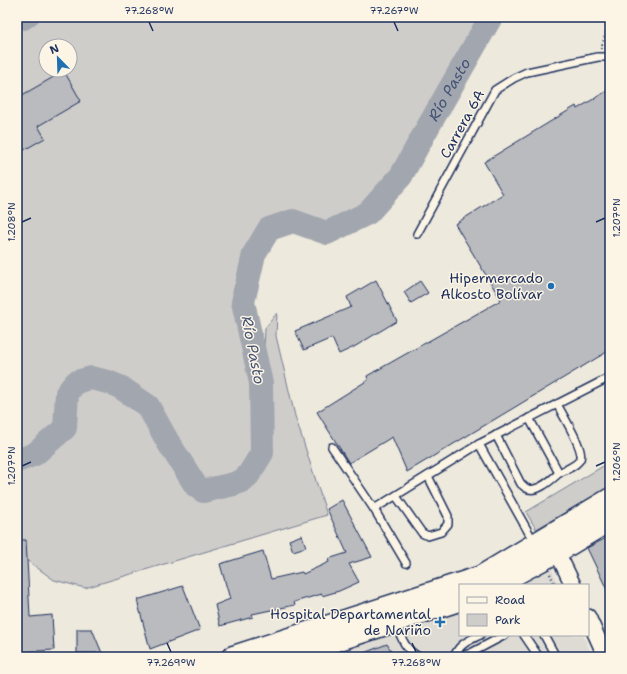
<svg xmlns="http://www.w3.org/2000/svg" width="627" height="674" font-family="'Shantell Sans',sans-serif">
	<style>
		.built { fill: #dedbd4 }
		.green { fill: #cfcdca; stroke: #757e94; fill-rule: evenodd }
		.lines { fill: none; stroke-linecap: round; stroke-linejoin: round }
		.canal { stroke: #a2a7af; stroke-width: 14 }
		.river { stroke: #a2a7af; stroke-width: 24 }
		.building { fill: #babbbe; stroke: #1b2f5e }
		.service-casing { stroke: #1b2f5e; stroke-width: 10 }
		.minor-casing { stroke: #1b2f5e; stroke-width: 18 }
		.secondary-casing { stroke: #1b2f5e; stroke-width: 24 }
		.path { stroke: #1b2f5e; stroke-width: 2.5; stroke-dasharray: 1 3; stroke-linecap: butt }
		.service { stroke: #fcf5e5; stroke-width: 7 }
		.minor { stroke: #fcf5e5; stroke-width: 15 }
		.secondary { stroke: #fcf5e5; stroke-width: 21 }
		.ticks { fill: none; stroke: #1b2f5e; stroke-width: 1.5 }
		.poi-dot { fill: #1f6fb2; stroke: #fcf5e5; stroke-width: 1.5 }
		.labels { text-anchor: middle; stroke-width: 3; stroke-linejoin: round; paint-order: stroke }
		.street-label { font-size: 14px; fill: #1b2f5e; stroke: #fcf5e5 }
		.poi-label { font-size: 14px; fill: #1b2f5e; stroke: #fcf5e5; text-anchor: end }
		.water-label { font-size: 15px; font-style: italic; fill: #445376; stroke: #fcf5e5 }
		.neatline { fill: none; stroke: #1b2f5e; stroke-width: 1.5 }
		.ticks-label { font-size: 10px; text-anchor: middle; fill: #1b2f5e }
	</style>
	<rect width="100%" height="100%" fill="#eee9dd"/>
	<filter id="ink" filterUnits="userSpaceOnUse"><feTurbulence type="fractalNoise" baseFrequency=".025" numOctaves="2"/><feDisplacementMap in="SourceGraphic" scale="8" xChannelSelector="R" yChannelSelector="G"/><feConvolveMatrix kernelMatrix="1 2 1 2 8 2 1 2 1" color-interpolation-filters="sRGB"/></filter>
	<g filter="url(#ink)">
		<g class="built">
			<path d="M550,566L559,585H513Z"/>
			<path d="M460,609V635H583L593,657H313Z"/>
		</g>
		<g class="green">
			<path d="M17,17H491L428,127L401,176L368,213L328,228L298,214L267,225L246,247L233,292L257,383L255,455L239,478L200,488L170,441L150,404L111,376L85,369L65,388L62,425L33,452L17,458ZM46,46H70V70H46Z"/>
			<path d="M277,313L276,336L295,416L327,515L85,588L54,580L17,553V466L44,451L69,429V398L79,384L95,382L126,393L149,415L189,483L203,493L247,483L262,461L268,439L263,369L265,328Z"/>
			<path d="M610,462V487L536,529L526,512Z"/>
		</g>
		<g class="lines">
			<path class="canal" d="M25,23L33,17"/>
			<path class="river" id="s1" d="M17,461L35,454L65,428L67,393L76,382L91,378L108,382L120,387L148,406L168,442L196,486L203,491L234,484L244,480L249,474L262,453L261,383L243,302L254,254L269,229L293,221L327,233L368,213L401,176L428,127L491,17"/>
		</g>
		<g class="building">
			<path d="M64,71L81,101L38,126L45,138L17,154V98Z"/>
			<path d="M610,89V350L407,472L392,437L349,463L317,412L368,380L367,376L501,300L455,224L503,194L484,162L576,106L577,109Z"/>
			<path d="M376,280L397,321L354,347L339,354L332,338L304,350L295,331L351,307L347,297Z"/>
			<path d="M420,281L428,293L411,303L404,292Z"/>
			<path d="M342,500L372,557L349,564L359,582L339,591L322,596V594L294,602L295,605L252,614L253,617L220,626L215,605L230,599L220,564L263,551L271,579L302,572L303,574L329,562L328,559L347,553L327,509Z"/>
			<path d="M302,535L306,547L293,551L289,540Z"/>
			<path d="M610,536V596L587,548Z"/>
			<path d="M17,540H26L30,617L52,615L54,650L17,652Z"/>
			<path d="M183,586L200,630L150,649L137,600Z"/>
			<path d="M77,629H92L102,653H77Z"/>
			<path d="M387,644L395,657H356V656Z"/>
		</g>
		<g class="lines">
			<g class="service-casing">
				<g id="service">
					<path d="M417,234L495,90L514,78L527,72L598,57H610"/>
					<path d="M557,404C562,414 585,450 580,459C578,465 565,470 559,473"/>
					<path d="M496,435L521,484C523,485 524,487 526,488C537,494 552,479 559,473L529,418"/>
					<path d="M332,447L374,509L479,444"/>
					<path d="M396,496L422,533L428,536L441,532L448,524V516L428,476"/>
					<path d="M374,509L406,563"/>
					<path d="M534,542L479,444L610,377"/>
					<path d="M396,624C401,637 405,650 419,657"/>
					<path d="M524,635L539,657"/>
					<path d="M544,635L556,657"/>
					<path d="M454,657C459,644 468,641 480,635"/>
					<path d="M458,657L471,653L505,635"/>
				</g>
			</g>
			<g class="minor-casing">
				<g id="minor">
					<path d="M557,552L573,585"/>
					<path d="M588,617L606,657"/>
				</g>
			</g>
			<g class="secondary-casing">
				<g id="secondary">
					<path d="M495,585L557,552L610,520"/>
					<path d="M232,657L480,577L610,499"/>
					<path d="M286,657L460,600"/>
				</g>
			</g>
			<g class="path">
				<path d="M601,49L610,19"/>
				<path d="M550,574L555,585"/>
				<path d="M393,654L400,651"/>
			</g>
			<use href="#service" class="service"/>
			<use href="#minor" class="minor"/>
			<use href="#secondary" class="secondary"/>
		</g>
	</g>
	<path class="ticks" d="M149,22L153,31M394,22L398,31M22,222L31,218M596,222L605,218M22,466L31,462M596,466L605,462M167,643L171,652M412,643L416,652"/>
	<g class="poi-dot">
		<circle cx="551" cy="286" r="4"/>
		<path d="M438 616h4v4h4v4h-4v4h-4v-4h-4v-4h4z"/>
	</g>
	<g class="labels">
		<g class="street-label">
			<text transform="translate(462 124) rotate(-61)" y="5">Carrera 6A</text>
		</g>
		<g class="poi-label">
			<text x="543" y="283">Hipermercado<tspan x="543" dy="16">Alkosto Bolívar</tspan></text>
			<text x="431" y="619">Hospital Departamental<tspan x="431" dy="16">de Nariño</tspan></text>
		</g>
		<g class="water-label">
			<text dy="5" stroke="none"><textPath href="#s1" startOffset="852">Río Pasto</textPath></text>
			<text transform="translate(253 350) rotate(79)" y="5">Río Pasto</text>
		</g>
	</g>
	<rect width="627" height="674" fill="none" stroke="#fcf5e5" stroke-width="44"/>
	<rect x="459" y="584" width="130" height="52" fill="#fcf5e5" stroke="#a2a6af"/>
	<rect x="467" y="597" width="20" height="6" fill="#fcf5e5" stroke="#a2a6af"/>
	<text x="495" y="604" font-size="12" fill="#1b2f5e">Road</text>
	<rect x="467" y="614" width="20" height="12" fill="#cfcdca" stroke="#a2a6af"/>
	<text x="495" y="624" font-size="12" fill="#1b2f5e">Park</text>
	<g transform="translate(58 58) rotate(337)"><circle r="19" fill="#fcf5e5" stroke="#a2a6af"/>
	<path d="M0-3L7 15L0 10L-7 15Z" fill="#1f6fb2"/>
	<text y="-6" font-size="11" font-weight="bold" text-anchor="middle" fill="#1b2f5e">N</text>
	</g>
	<rect x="22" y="22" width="583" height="630" class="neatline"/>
	<g class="ticks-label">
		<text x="149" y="14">77.268°W</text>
		<text x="394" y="14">77.267°W</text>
		<text transform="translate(616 218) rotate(-90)" y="4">1.207°N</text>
		<text transform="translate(11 222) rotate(-90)" y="4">1.208°N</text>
		<text transform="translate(616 462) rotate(-90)" y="4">1.206°N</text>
		<text transform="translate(11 466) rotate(-90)" y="4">1.207°N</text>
		<text x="171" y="666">77.269°W</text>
		<text x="416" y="666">77.268°W</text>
	</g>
</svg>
